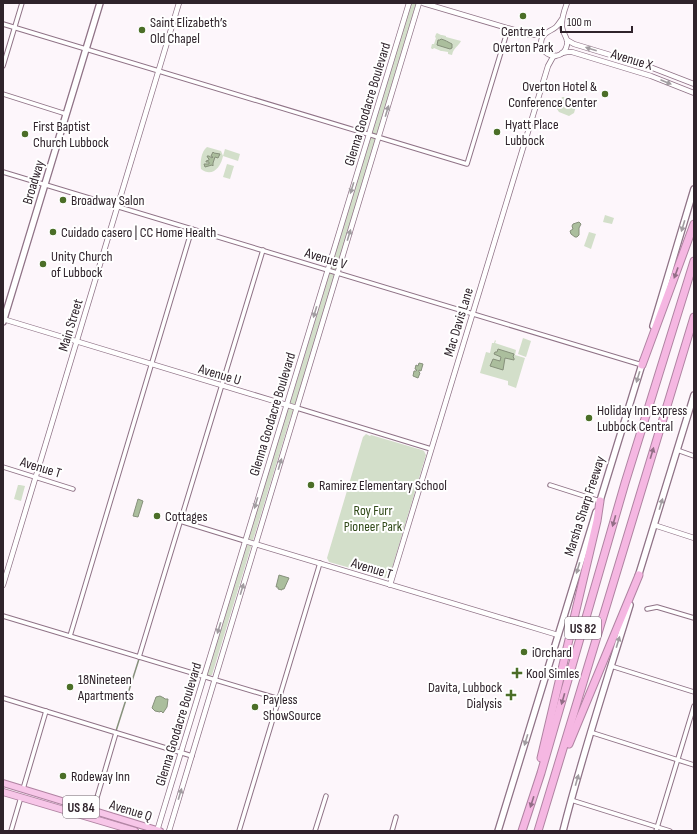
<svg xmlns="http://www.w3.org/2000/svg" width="697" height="834" font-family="'Sofia Sans Condensed',sans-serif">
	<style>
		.green { fill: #d3dfca }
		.water { fill: #abbe9d; stroke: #86907b }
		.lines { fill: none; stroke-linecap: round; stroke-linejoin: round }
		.stream { stroke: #86907b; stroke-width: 1.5 }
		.minor-casing { stroke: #8f7286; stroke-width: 5.5 }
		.tertiary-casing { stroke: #8f7286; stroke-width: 6 }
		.secondary-casing { stroke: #8f7286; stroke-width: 8 }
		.trunk-casing { stroke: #b083a2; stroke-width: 8 }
		.motorway-casing { stroke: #b083a2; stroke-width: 9 }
		.minor { stroke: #fff; stroke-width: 3.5 }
		.tertiary { stroke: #fff; stroke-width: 4.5 }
		.secondary { stroke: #fff; stroke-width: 5.5 }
		.trunk { stroke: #f7c6e8; stroke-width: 6 }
		.motorway { stroke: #f5b7e2; stroke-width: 7 }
		.oneway { fill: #a19ca0 }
		.oneway2 { fill: #926d86 }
		.poi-dot { fill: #4b6e27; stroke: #fff; stroke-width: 1.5 }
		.labels { text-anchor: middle; stroke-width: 4; stroke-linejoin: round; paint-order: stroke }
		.shield { fill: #fff; stroke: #6d656b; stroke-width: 1 }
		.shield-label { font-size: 13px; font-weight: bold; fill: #2f232b }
		.poi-label { font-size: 14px; fill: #2f232b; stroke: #fff; text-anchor: start }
		.street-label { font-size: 14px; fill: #2f232b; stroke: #fff }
		.park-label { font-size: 14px; fill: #304918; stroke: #fff }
	</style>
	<rect width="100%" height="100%" fill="#fdf6fb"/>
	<g class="green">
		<path d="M411,3H418L298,398L290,419L212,675L208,676L206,674L283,417L292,397Z"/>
		<path d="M437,33L441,35H442L446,36V37L461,41C458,47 454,47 452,55L448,54V52L442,51H441L434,48L433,49H432L431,48L432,44H434L436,38L435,37L436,34Z"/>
		<path d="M562,97H564L569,105L575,102L577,103L574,113L569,116L559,112L557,109L561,99Z"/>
		<path d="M207,147L221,151L223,156C221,167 212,178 201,169C200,162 201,152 207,147Z"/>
		<path d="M225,149L240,154L238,161L223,156Z"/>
		<path d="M227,164L234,166L230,179L223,177Z"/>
		<path d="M605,215L614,218L612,224L603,222Z"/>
		<path d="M589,232L596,234L591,249L584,246Z"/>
		<path d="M523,338L531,341L526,357L518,354Z"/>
		<path d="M495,340L496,341L495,343L516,350L515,355L525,358L516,388L508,385V381L480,373L486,352L490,353L492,343H494Z"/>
		<path d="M366,434L370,436L371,435L422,450L424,451L426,455L390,575L389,577L386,578L329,562L327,558L363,437Z"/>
		<path d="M18,485H20L25,486L21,501L14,499Z"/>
	</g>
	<g class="water">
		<path d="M441,39C445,40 448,42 452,44V48L450,49L437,45L438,40H440Z"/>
		<path d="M213,152L214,153L220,154L218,158L215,157L213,163V166L212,165L205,167L204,164H209V162H206V161L209,160V159L208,158L207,156H209L212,158L213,157L211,156Z"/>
		<path d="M579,222L581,224L579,228V235L577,237H575L571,234L570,231L573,229L572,226L573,224Z"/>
		<path d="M498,349L514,354L513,357L514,358V360L505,358L503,370L490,366L493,359L500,361L501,357L494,354L495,352H497Z"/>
		<path d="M419,363L423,364L421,371L419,370V372L420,373L418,378L413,376L414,371H416L417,370L415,369L416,365L418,366Z"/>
		<path d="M138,499L143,501L138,517L133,516Z"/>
		<path d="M279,575L289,578L284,589H282V590L278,589V587H276Z"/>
		<path d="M160,696L164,698L165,699H168L167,707L163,713L161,711L160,712L155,711L152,708L156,697Z"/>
	</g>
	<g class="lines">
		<path class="stream" d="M116,731L139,659"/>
		<g class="minor-casing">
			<g id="minor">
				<path d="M3,24L467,164L508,29"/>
				<path d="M3,66L22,3"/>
				<path d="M3,94L66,114"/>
				<path d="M3,172L642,365"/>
				<path d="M297,408L431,449"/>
				<path d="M677,450L694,456"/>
				<path d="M3,467L73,489"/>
				<path d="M550,485L600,501"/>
				<path d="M180,521L245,541"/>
				<path d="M647,609L657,607L694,618"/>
				<path d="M3,616L279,699"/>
				<path d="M70,636L192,229"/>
				<path d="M139,657L263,250"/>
				<path d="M611,666L694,692"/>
				<path d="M3,698L192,756"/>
				<path d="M590,732L694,765"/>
				<path d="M23,789L46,711"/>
				<path d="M571,800L670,831"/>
				<path d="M93,811L116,733"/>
				<path d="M11,831L21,797"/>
				<path d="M239,831L320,563"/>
				<path d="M315,831L326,796"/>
				<path d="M392,831L396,817"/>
				<path d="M656,831L694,706"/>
			</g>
		</g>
		<g class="tertiary-casing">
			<g id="tertiary">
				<path d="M423,3L531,35H544"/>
				<path d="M562,19C560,22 558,25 556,27C552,31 545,31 542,38C536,54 560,63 566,48C570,39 563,35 562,27C561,19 564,11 567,3"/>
				<path d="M567,40L574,44L650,67L694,84"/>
				<path d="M562,53L567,52H572L651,76L694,93"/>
				<path d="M3,319L297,408"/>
				<path d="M654,525L694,538"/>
				<path d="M245,541L558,635"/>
				<path d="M3,585L179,3"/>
				<path d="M390,585L548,66L553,57L555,56"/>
				<path d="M157,831L409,3"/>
				<path d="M169,831L419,3"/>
			</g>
		</g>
		<g class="secondary-casing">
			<g id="secondary">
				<path d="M3,322L100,3"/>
				<path d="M653,326L694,189"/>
				<path d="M599,504L643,361"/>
				<path d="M638,577L694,395"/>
				<path d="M498,831L596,512"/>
				<path d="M563,831C582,755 607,680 630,605"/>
			</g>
		</g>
		<g class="trunk-casing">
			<g id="trunk">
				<path d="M3,783L160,831"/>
				<path d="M3,792L135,831"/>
			</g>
		</g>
		<g class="motorway-casing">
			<g id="motorway">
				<path d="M642,365L694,224"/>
				<path d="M569,744L639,575"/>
				<path d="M541,758L597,521L600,501"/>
				<path d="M522,831L541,773L625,483L694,261"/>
				<path d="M538,831L694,317"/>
			</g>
		</g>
		<use href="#minor" class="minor"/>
		<use href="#tertiary" class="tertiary"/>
		<use href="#secondary" class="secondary"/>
		<use href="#trunk" class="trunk"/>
		<use href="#motorway" class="motorway"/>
	</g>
	<defs><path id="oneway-solid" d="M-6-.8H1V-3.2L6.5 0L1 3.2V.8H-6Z"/></defs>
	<g class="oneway">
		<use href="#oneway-solid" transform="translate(591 49) rotate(-163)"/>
		<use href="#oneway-solid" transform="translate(666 82) rotate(23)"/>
		<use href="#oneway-solid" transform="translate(387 111) rotate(-73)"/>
		<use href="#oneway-solid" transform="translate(352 188) rotate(107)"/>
		<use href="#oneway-solid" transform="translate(683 226) rotate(107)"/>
		<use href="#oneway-solid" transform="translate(349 235) rotate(-73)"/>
		<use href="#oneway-solid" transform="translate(315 312) rotate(107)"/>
		<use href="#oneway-solid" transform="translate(638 377) rotate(107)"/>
		<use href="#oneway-solid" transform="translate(280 464) rotate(-73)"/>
		<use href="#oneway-solid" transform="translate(256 503) rotate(107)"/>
		<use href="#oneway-solid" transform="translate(661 504) rotate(-73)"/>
		<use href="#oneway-solid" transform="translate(578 568) rotate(107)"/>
		<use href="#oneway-solid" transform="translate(242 589) rotate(-73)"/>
		<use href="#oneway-solid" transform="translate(219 628) rotate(107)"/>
		<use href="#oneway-solid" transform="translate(618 642) rotate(-73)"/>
		<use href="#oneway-solid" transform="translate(526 740) rotate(107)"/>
		<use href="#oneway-solid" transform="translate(577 780) rotate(-74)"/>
		<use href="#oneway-solid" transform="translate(180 794) rotate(-73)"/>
	</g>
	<g class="oneway2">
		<use href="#oneway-solid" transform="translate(676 273) rotate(110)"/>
		<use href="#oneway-solid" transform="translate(652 453) rotate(-73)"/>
		<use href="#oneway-solid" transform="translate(614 521) rotate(106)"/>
		<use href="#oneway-solid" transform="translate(563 699) rotate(106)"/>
		<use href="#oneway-solid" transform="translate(532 802) rotate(108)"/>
	</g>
	<g class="poi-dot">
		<circle cx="523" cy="16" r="4"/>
		<circle cx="142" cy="30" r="4"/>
		<circle cx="605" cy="94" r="4"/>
		<circle cx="497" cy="132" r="4"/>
		<circle cx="25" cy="134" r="4"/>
		<circle cx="63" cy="200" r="4"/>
		<circle cx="53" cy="232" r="4"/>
		<circle cx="43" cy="264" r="4"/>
		<circle cx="589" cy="418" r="4"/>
		<circle cx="311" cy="485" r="4"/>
		<circle cx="157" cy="516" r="4"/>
		<circle cx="524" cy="652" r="4"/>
		<path d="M515 667h4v4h4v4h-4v4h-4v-4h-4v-4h4z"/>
		<circle cx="70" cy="687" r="4"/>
		<path d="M509 689h4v4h4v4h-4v4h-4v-4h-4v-4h4z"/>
		<circle cx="255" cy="707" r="4"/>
		<circle cx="63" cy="776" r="4"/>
	</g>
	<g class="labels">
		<g class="shield">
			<rect x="565" y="617" width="36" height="22" rx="3"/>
			<rect x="63" y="796" width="36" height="22" rx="3"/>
		</g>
		<g class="shield-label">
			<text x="583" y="633">US 82</text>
			<text x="81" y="812">US 84</text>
		</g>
		<g class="poi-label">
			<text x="150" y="27">Saint Elizabeth’s<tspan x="150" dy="16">Old Chapel</tspan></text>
			<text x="523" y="36" text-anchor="middle">Centre at<tspan x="523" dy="16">Overton Park</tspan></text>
			<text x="597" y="91" text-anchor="end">Overton Hotel &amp;<tspan x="597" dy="16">Conference Center</tspan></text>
			<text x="505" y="129">Hyatt Place<tspan x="505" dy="16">Lubbock</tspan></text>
			<text x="33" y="131">First Baptist<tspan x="33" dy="16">Church Lubbock</tspan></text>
			<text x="71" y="205">Broadway Salon</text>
			<text x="61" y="237">Cuidado casero | CC Home Health</text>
			<text x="51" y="261">Unity Church<tspan x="51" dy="16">of Lubbock</tspan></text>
			<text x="597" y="415">Holiday Inn Express<tspan x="597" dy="16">Lubbock Central</tspan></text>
			<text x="319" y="490">Ramirez Elementary School</text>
			<text x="165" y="521">Cottages</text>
			<text x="532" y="657">iOrchard</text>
			<text x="526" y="678">Kool Simles</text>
			<text x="78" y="684">18Nineteen<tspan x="78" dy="16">Apartments</tspan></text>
			<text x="502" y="692" text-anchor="end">Davita, Lubbock<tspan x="502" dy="16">Dialysis</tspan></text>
			<text x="263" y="704">Payless<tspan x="263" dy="16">ShowSource</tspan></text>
			<text x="71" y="781">Rodeway Inn</text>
		</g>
		<g class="street-label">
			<text transform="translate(632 59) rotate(17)" y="5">Avenue X</text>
			<text transform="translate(367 104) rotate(-73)" y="5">Glenna Goodacre Boulevard</text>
			<text transform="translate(33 182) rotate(-73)" y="5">Broadway</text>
			<text transform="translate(326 258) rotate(17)" y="5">Avenue V</text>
			<text transform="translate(458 322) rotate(-73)" y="5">Mac Davis Lane</text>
			<text transform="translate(70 325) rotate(-73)" y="5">Main Street</text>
			<text transform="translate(220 374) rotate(17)" y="5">Avenue U</text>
			<text transform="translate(272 414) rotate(-73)" y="5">Glenna Goodacre Boulevard</text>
			<text transform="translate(41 467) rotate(17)" y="5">Avenue T</text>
			<text transform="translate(584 506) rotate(-72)" y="5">Marsha Sharp Freeway</text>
			<text transform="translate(372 568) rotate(17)" y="5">Avenue T</text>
			<text transform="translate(178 724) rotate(-73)" y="5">Glenna Goodacre Boulevard</text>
			<text transform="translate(131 810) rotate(17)" y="5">Avenue Q</text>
		</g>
		<g class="park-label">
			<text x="373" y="515">Roy Furr<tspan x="373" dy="16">Pioneer Park</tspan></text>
		</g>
	</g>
	<rect width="697" height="834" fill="none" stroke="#2f232b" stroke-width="8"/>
	<path d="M561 26v6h71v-6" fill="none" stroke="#2f232b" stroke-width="2"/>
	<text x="567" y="26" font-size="12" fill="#2f232b" stroke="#ffffff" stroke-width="3" paint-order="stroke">100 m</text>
</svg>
